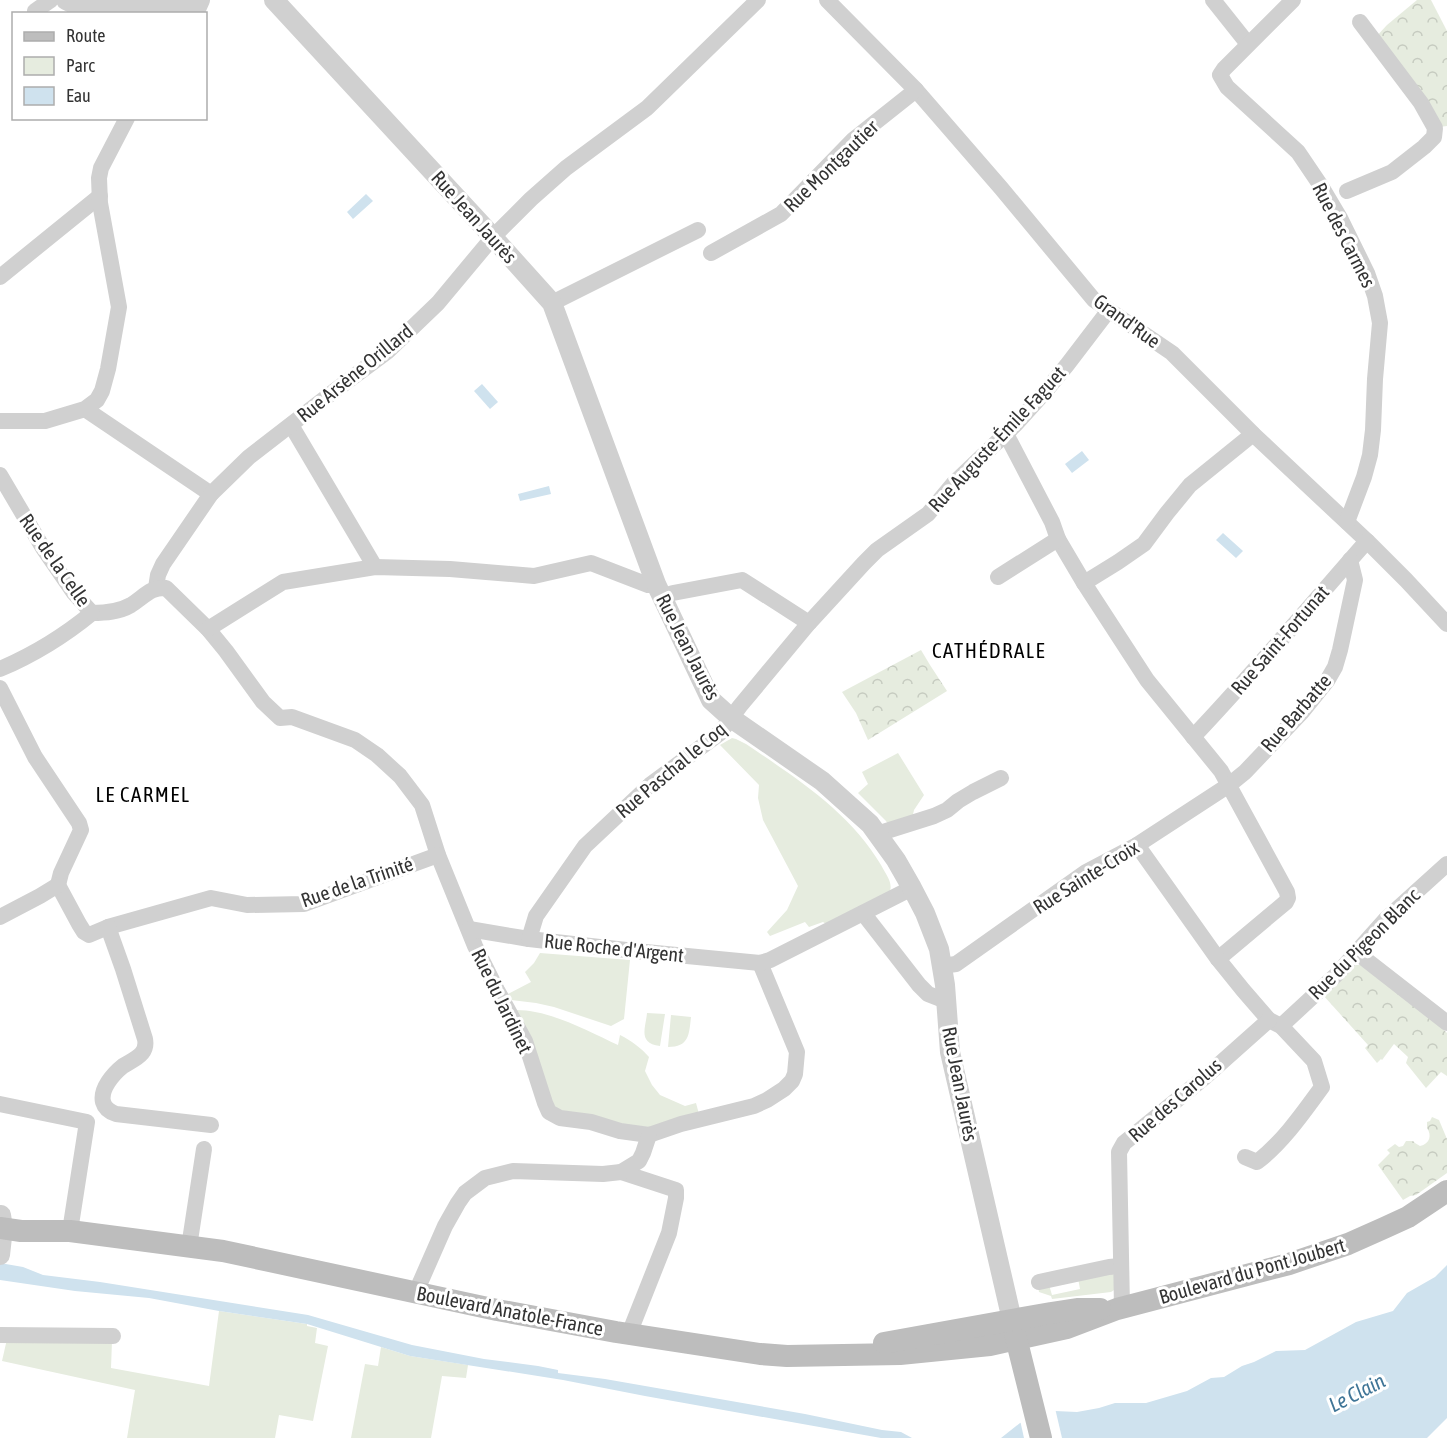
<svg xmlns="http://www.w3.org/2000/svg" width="1447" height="1438" font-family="'Asap Condensed',sans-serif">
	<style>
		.green { fill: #e6ecdf }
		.forest { fill: url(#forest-crowns) }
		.water { fill: #cfe2ee }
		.pier { fill: #fff }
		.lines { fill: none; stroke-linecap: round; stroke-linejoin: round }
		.minor { stroke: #d0d0d0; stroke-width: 16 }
		.tertiary { stroke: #d0d0d0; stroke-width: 20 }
		.secondary { stroke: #bdbdbd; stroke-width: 22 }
		.labels { text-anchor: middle; stroke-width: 6; stroke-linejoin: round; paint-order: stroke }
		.street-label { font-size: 20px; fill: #333; stroke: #fff }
		.neighbourhood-label { font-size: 21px; letter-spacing: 1.5px; fill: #000; stroke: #fff }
		.water-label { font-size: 21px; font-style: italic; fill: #3f7597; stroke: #fff }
	</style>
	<defs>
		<pattern id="forest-crowns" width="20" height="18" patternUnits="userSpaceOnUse" patternTransform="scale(1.5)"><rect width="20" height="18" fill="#e6ecdf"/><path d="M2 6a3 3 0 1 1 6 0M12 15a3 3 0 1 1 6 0" fill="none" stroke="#c6cbc0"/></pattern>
	</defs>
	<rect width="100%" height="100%" fill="#fff"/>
	<g class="green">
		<path d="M732,738L736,739L746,744C796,778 850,812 881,865C885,873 893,882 890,891L826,924L823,922L809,927L805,922L770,936L767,932L787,910L798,886L763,820L758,798L759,785L720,745Z"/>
		<path d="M898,753L924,795L914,810L912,819L889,826L886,821L858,793L868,784L862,772Z"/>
		<path d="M540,953L630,960L624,1019L611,1026L554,1007L536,1003L511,1000L508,994L531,982L525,972L534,963Z"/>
		<path d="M516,1010C550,1010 588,1031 618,1045L620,1035C632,1041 641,1048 649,1057L645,1071L652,1085L660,1095L685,1106L696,1103L699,1114L648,1128L567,1115L552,1106Z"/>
		<path d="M647,1013L665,1014L660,1046C637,1043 646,1027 647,1013Z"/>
		<path d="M671,1015L691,1017C689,1035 689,1047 668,1047Z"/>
		<path d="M1110,1272L1114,1275V1290L1111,1292L1052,1299L1051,1296L1039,1292L1038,1287L1049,1285L1052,1295L1080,1289L1078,1278Z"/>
		<path d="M219,1311L307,1324V1326L317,1328L315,1343L328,1346L313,1421L279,1415L275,1438H127L135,1390L2,1361L7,1339L112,1341L111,1368L209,1386Z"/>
		<path d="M381,1347L410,1356L468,1365L466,1378L442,1376L431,1438H351L365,1364L378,1366Z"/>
	</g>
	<g class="forest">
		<path d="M1417,0H1431L1447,31V126L1439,127L1375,38L1387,25Z"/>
		<path d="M921,650L930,665L947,691L868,740L856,713L842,692Z"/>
		<path d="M1353,965H1362L1433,1019L1447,1033V1076L1441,1072L1426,1088L1406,1063L1408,1057L1394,1044L1382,1060L1381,1059L1377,1063L1365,1048L1368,1045L1323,995Z"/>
		<path d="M1432,1117L1439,1120L1447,1139V1173L1416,1195L1410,1196L1403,1200L1378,1165L1390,1153L1387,1150L1395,1144L1399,1147L1403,1146L1406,1141H1413L1415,1143L1420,1146C1430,1144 1432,1135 1427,1128V1122L1430,1121Z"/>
	</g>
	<g class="water">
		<path d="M366,194L373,201L353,219L347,212Z"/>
		<path d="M482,384L498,402L490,409L474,391Z"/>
		<path d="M1082,451L1089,460L1072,473L1065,464Z"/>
		<path d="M549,486L551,494L520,501L518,494Z"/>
		<path d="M1223,533L1243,551L1236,558L1216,540Z"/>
		<path d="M0,1263L23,1267L43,1275L100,1282L308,1315L412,1345L484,1359L538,1366L558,1370V1373L605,1379L805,1414L882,1430L901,1432L912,1438H881L645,1396L563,1380L410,1356L307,1324L219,1311L149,1298L75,1291L0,1280Z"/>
		<path d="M1447,1265V1418L1427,1438H1001L1020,1423L1055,1411L1077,1412L1099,1408L1115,1403H1146L1187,1391L1211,1378L1224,1377L1242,1366L1254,1362L1276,1351L1305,1350L1356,1322L1393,1311L1407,1293L1435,1277Z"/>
	</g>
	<path class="pier" d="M1055,1408L1062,1438H1024L1020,1420Z"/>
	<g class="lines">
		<g class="minor">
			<path d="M827,0L916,90L1001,188L1094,300L1172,353L1253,434L1367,541L1406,580L1447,624"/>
			<path d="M1213,0L1248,44"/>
			<path d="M1293,0L1224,69L1220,75L1227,87L1298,152L1321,186L1340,218L1367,273L1375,296L1380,323L1375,379L1373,430L1370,455L1364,477L1347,522"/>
			<path d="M35,11L51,0"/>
			<path d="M1347,191L1392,172L1424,147L1434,137L1435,128L1421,103L1360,22"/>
			<path d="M711,253L781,214L853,140L916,90"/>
			<path d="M0,277L100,196"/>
			<path d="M552,303L698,230"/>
			<path d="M85,409L211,494"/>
			<path d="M0,421H45L85,409L97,400L102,391L108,369L119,307L100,203L99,178L101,168L127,118"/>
			<path d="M291,425L375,567"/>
			<path d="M0,475L43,548L74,593L92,613"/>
			<path d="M1058,539L1084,583L1147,680L1221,771L1287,892L1288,898L1286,902L1218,959"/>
			<path d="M998,577L1058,539L1052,522L1006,434"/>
			<path d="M1084,583L1118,562L1144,544L1167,513L1190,485L1253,434"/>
			<path d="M156,588L158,575L163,564L211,494L249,457L337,389L388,351L438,303L493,237L531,199L566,168L647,108L758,0"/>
			<path d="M662,597L673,593L742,580L809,623"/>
			<path d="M92,613C106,613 119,612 131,605C144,597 150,587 166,588L208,629L226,651L263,702L280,718L292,717L355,740L377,755L400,776L422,805L438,855L475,946L497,990L525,1041L545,1103L549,1112L560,1118L591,1122L620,1131L649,1135L681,1124L754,1106L767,1100L784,1089L792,1081L795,1074L797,1052L760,963"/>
			<path d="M208,629L283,582L375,567L450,569L534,576L591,563L648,585L656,584"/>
			<path d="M0,669C33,655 64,636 92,613"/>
			<path d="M0,688L35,757L79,823L81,830L61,873L58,885"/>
			<path d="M1193,737C1253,674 1309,607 1367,541"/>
			<path d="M877,834L934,816L947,810L958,801L973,792L1001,778"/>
			<path d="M1137,845L1218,959L1243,990L1269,1020L1281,1026L1314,1061L1322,1087C1303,1113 1283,1142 1257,1162L1245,1157"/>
			<path d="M58,885L79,924L84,932L89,935L108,927L211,898L247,905L304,904L438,855"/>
			<path d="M863,913L919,985L928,994L946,1001"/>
			<path d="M0,917L40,896L58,885"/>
			<path d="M108,927L123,969L145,1039C146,1044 146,1048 142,1053C137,1059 129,1062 123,1066C113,1074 100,1089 103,1102C105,1109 110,1112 116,1114L211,1125"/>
			<path d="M469,929L529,939L635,951L760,963L770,960L912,888"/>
			<path d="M529,939L536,916L585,846L650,785L720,733L740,706L809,623L864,563L877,550L928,514L953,484L1016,424L1044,393L1067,365L1109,310"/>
			<path d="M1356,952L1447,1023"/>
			<path d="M942,966L956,964L1086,872L1137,845L1229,785L1245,772L1302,712L1327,681L1335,667L1340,650L1355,580L1350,560"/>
			<path d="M1281,1026L1336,975L1385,920L1447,864"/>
			<path d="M0,1104L87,1122L70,1231"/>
			<path d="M621,1172L676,1190V1198L669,1233L629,1334"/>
			<path d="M189,1247L204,1149"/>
			<path d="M1039,1282L1109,1267L1120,1266"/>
			<path d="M416,1292L445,1226L458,1203L465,1193L485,1178L513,1171L603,1174L621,1172L639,1161L643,1153L649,1135"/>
			<path d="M1122,1307L1119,1152L1124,1143L1205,1077L1269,1020"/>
			<path d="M0,1335L113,1336"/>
		</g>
		<g class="tertiary">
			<path d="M66,0L74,4L196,9L200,0"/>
			<path d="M274,0L481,224L552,303L656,584L711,700L731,718L822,781L851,807L870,824L896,860L912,888L925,913L939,949L945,985L950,1052L1012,1320"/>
			<path d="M0,1255L3,1228L1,1215"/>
		</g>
		<g class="secondary">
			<path d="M0,1228L21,1231H70L223,1251L497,1310L616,1332L760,1354L787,1356L900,1354L990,1345L1067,1328L1117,1309L1289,1264L1348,1244L1384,1228L1408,1217L1447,1191"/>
			<path d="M1013,1326L1041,1438"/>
			<path d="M884,1343L1051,1313L1077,1309H1100"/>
		</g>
	</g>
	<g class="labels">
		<g class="street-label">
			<text transform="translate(831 166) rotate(-44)" y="7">Rue Montgautier</text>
			<text transform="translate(474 217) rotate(48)" y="7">Rue Jean Jaurès</text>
			<text transform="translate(1344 235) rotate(63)" y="7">Rue des Carmes</text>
			<text transform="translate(1127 321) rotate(36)" y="7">Grand'Rue</text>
			<text transform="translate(355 373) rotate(-39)" y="7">Rue Arsène Orillard</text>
			<text transform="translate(997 439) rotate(-47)" y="7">Rue Auguste-Émile Faguet</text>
			<text transform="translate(55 560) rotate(55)" y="7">Rue de la Celle</text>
			<text transform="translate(1280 640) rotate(-49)" y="7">Rue Saint-Fortunat</text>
			<text transform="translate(688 647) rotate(63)" y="7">Rue Jean Jaurès</text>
			<text transform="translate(1296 713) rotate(-49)" y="7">Rue Barbatte</text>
			<text transform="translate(671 770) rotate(-40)" y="7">Rue Paschal le Coq</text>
			<text transform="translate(1086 877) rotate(-32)" y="7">Rue Sainte-Croix</text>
			<text transform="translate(357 882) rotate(-19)" y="7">Rue de la Trinité</text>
			<text transform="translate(1364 944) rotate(-45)" y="7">Rue du Pigeon Blanc</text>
			<text transform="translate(614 948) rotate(6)" y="7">Rue Roche d'Argent</text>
			<text transform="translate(502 1001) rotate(64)" y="7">Rue du Jardinet</text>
			<text transform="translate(960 1084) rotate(79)" y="7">Rue Jean Jaurès</text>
			<text transform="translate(1175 1100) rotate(-41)" y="7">Rue des Carolus</text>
			<text transform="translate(1252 1271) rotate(-16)" y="7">Boulevard du Pont Joubert</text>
			<text transform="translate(510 1311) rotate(11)" y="7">Boulevard Anatole-France</text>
		</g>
		<g class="neighbourhood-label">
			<text x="989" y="658">CATHÉDRALE</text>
			<text x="143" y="802">LE CARMEL</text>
		</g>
		<g class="water-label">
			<text transform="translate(1357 1393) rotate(-27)" y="7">Le Clain</text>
		</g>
	</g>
	<rect x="12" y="12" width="195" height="108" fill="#ffffff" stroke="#adadad" stroke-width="1.5"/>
	<rect x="24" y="32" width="30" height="9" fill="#bdbdbd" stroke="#adadad" stroke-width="1.5"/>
	<text x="66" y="42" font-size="18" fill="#333333">Route</text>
	<rect x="24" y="57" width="30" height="18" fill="#e6ecdf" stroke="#adadad" stroke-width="1.5"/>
	<text x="66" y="72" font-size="18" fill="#333333">Parc</text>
	<rect x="24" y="87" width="30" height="18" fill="#cfe2ee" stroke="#adadad" stroke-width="1.5"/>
	<text x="66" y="102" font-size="18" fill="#333333">Eau</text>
</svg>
